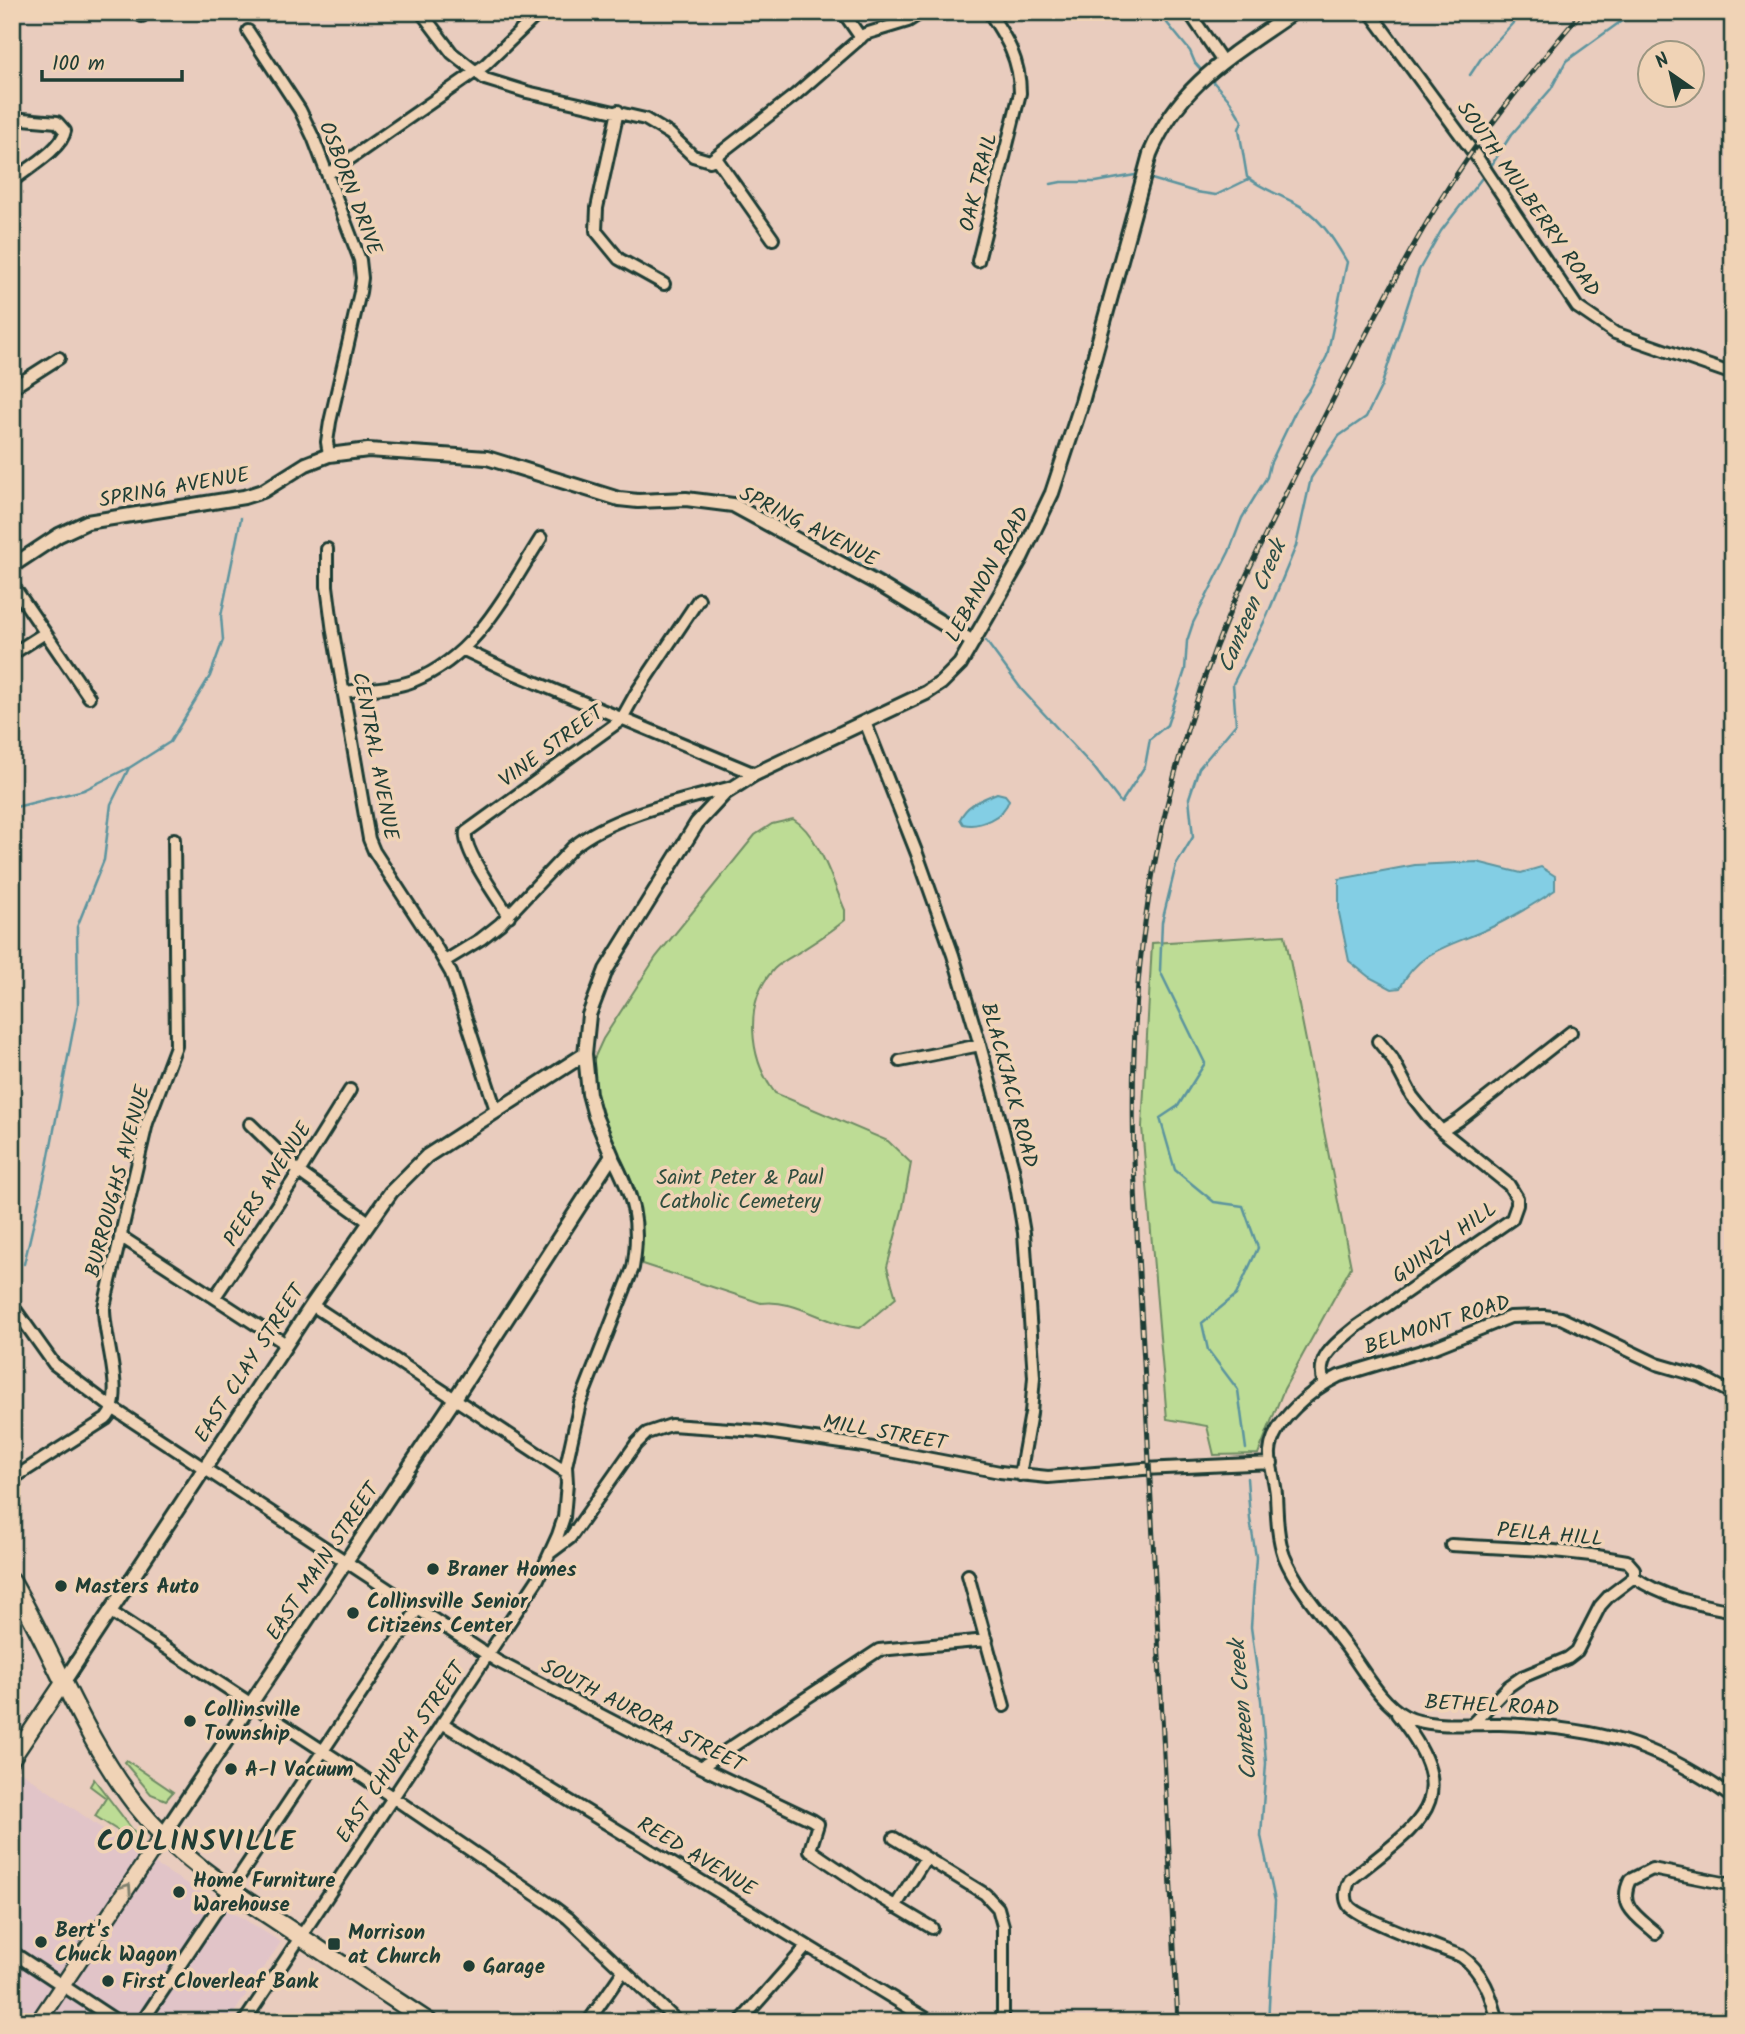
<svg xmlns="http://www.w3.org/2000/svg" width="1745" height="2034" font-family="Kalam,sans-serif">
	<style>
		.built { fill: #e1c4c8 }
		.green { fill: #bddc95; stroke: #6e8c64; stroke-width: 2 }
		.water { fill: #83cee4; stroke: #5b949e; stroke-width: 2 }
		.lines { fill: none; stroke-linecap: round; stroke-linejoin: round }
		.stream { stroke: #5b949e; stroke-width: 2.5 }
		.minor-casing { stroke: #1f3d34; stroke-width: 16 }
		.tertiary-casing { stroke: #1f3d34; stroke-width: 18 }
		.secondary-casing { stroke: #1f3d34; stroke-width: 19 }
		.primary-casing { stroke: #1f3d34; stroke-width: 21 }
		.minor { stroke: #f0d3b6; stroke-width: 10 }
		.tertiary { stroke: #f0d3b6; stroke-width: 12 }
		.secondary { stroke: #f0d3b6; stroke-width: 14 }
		.primary { stroke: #f0d3b6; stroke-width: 16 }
		.rail-casing { stroke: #1f3d34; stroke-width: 5 }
		.rail { stroke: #f0d3b6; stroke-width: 2.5; stroke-dasharray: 8; stroke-linecap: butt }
		.oneway { stroke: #7d806e }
		.poi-dot { fill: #1f3d34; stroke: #f0d3b6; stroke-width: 2.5 }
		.labels { text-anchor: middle; stroke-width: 7; stroke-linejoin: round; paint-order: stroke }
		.street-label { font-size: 21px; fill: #1f3d34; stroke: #f0d3b6 }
		.park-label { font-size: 21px; fill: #2f4d3e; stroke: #f0d3b6 }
		.poi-label { font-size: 21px; font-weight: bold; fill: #1f3d34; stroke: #f0d3b6; text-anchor: start }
		.water-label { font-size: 23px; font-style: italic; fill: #294c46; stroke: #f0d3b6 }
		.district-label { font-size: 28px; font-weight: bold; letter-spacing: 2px; fill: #1f3d34; stroke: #f0d3b6 }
	</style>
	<rect width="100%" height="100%" fill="#e9ccbe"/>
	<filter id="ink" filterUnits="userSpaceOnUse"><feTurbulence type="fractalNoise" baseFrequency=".0143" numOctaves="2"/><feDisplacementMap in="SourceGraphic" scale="14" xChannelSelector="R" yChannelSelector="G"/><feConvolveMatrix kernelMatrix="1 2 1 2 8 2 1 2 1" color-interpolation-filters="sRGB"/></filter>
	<g filter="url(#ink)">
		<!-- built -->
		<path class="built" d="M20,1771L137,1853L281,1942L228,2022H12V1782Z"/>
		<!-- green -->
		<path class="green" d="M793,819C819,834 833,883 845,910V920C830,933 813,943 796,954C789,958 780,963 774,969C743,1002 749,1059 775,1093L888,1141L911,1163L903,1207L887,1267L896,1298L860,1328C826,1325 795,1298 761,1303L642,1264L641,1219L637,1194L608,1129L595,1089L592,1063L603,1039L656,957L755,835L772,824Z
			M1285,935L1351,1267L1284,1389L1258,1454L1214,1455L1207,1426L1167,1419L1142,1127L1152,943Z
			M126,1760L173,1792L166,1800L151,1794L124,1762Z
			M94,1779L138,1837L139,1844L95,1816L106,1798L90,1786Z"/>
		<!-- water -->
		<path class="water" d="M997,793L1005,795L1009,800C1004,817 979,828 963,824L960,819C968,803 981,800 997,793Z
			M1477,862L1521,873L1541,867L1555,876V890C1536,903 1515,916 1494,926C1457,945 1420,947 1400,988L1392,989L1369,977L1349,961L1339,913V879L1415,865Z"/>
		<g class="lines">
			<!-- stream -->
			<path class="stream" d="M1158,12L1190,51L1195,63L1204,73
				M1722,12L1733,20
				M1470,75L1482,57L1523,12
				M1489,169L1511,135L1551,89L1566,61L1634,12
				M1148,178L1196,192L1216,195L1249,179
				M1051,184L1061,182H1096L1135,175L1141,176
				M846,555L970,630
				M986,641L1022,690L1095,769L1121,803L1145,766L1150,739L1167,725L1185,670L1187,641L1193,623L1229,552L1242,518L1267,477L1270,464L1298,406L1310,389L1327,356L1347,262C1332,236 1318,214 1291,201C1276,193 1261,188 1247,177L1239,129L1242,121L1230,101L1209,77
				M12,808L84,790L128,768
				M24,1264L47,1166L78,1005L77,927L104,860L111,804L129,768L170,742L210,676L223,640L221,616L241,518
				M1246,1449L1238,1390L1208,1350L1202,1323L1236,1295L1258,1248L1243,1206L1214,1202L1175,1170L1160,1118L1178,1106L1205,1063L1160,971L1162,922L1176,865L1193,837L1189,798L1199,768L1236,724L1233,684L1267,616L1296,546L1311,478L1339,436L1366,417L1381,387L1419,270L1441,231L1485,174
				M1247,1478L1250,1519L1256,1557L1251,1627L1261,1700L1266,1763L1261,1836L1275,1901L1268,2022"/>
			<!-- minor casing -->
			<g class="minor-casing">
				<path id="minor" d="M136,12L142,16
					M421,12L452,53L485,79L527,92L645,119L670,134L693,156L710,161L795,95L865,34L908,21L922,12
					M843,12L861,38
					M1189,12L1223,62
					M1370,12L1479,160L1577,307L1615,333L1733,374
					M248,31L300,110L313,137L360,260L362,278L360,292L330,422L327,442L329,455
					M618,111L597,208L596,231L619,259L664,284
					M12,118L57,122L65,131C62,149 27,169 12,181
					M716,158L773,239
					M328,174L485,65L540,12
					M978,261L1020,93C1020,60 1007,39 989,12
					M12,388L59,358
					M327,549V586L333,632L369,839L374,851L433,942L451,973L496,1110
					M12,584L89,697
					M464,650L513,673L755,774
					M12,654L45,633
					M343,692C365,689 392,689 413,681C477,656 506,593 541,538
					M865,722L917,854L953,955L980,1045L1013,1168L1024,1233L1034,1377L1031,1413L1020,1475
					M509,916C498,899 462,849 466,832L621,720L636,693L699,599
					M445,961L481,939L500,924L573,847C614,814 681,801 732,787
					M900,1061L980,1045
					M250,1124L299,1172L369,1222
					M1442,1131L1459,1120L1571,1032
					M120,1236L286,1344
					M215,1297L299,1172L350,1090
					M12,1305L54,1364L114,1409L497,1661L701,1767L812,1820L818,1824L810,1850L875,1894L932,1928
					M312,1305L566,1472
					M1324,1383C1314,1357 1338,1342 1356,1327L1512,1219L1517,1205V1198L1509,1185L1442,1131L1427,1115L1412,1096L1392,1058L1378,1041
					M1733,1394L1702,1377L1657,1364L1561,1318L1544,1316L1510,1317L1435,1347L1339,1376C1314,1388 1272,1421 1270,1452C1269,1463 1275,1481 1276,1494C1277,1515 1277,1536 1284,1556C1297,1588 1327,1621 1347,1648C1364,1671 1381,1703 1405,1716C1430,1729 1472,1723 1500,1724C1594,1727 1656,1742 1733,1798
					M12,1479L106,1419C127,1396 103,1338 104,1307L147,1123L176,1046L174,839
					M1451,1545L1545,1550L1591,1555L1627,1561L1634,1569V1577L1609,1596L1600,1606L1577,1651L1568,1658L1522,1677L1509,1686L1473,1723
					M550,1553L570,1538L636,1444L647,1433L671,1425L759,1431L863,1446L1000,1472L1048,1477L1143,1469L1272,1463
					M968,1575L1004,1706
					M1634,1577C1664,1598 1698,1604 1733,1611
					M111,1612L357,1773L548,1903L568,1918L678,2022
					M1397,1714C1468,1802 1419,1823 1350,1880C1346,1888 1343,1897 1349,1906C1359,1919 1441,1948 1461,1956C1483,1971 1492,1997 1498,2022
					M442,1723L932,2022
					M701,1767L879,1650L987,1640
					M894,1838L985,1894L998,1908L1003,1926V2022
					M895,1907L925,1859
					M1656,1933C1638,1917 1617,1906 1630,1880L1652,1869L1733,1885
					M12,1952L118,2022
					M142,2022L417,1610
					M244,2022L538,1579L558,1535L564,1517L567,1483L566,1466L580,1403L633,1268C641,1222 633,1196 612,1156
					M588,2022L624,1970
					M740,2022L807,1946"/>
			</g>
			<!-- tertiary casing -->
			<g class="tertiary-casing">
				<path id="tertiary" d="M12,566L59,535L87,522L244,497L263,491L306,464L329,455L368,450L487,458L619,499L638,501L686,499L733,505L880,585L973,642
					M63,1683L312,1305L391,1192L427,1156L585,1054
					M163,1835L454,1400L612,1156L595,1116L589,1094L585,1054L589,1015L606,970L697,823L725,793L755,774L926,693L941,683L960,664L1020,560L1052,493L1082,402L1150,154C1180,82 1233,55 1294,12"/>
			</g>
			<!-- secondary casing -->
			<g class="secondary-casing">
				<path id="secondary" d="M12,1759L63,1683
					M38,2022L163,1835"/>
			</g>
			<!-- primary casing -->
			<g class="primary-casing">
				<path id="primary" d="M12,1582C55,1656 83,1737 136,1805C175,1855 230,1890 283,1925C331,1957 380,1990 429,2022"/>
			</g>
			<!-- minor -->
			<use href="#minor" class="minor"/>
			<!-- tertiary -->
			<use href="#tertiary" class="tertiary"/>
			<!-- secondary -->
			<use href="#secondary" class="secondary"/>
			<!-- primary -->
			<use href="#primary" class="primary"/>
			<!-- rail casing -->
			<g class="rail-casing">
				<path id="rail" d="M1178,2022C1167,1809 1155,1596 1145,1383C1138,1238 1124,1091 1142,946C1156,830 1186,715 1232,607C1259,545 1290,485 1320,425C1359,349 1396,272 1441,199C1482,132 1531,72 1582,12"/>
			</g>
			<!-- rail -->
			<use href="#rail" class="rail"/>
		</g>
		<!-- one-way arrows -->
		<defs><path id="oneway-chevron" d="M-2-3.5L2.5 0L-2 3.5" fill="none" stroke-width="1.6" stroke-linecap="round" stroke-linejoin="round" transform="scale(1.75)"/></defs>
		<use class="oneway" href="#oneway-chevron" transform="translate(127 1888) rotate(-56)"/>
	</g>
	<!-- markers -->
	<g class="poi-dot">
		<circle cx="433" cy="1569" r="7"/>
		<circle cx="61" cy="1586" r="7"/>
		<circle cx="353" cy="1613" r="7"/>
		<circle cx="190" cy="1721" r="7"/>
		<circle cx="231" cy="1769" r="7"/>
		<circle cx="179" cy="1892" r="7"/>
		<circle cx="41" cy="1942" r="7"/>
		<rect x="327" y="1937" width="14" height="14" rx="3.5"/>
		<circle cx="469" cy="1966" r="7"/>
		<circle cx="108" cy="1981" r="7"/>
	</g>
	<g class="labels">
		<!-- street labels -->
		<g class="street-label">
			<text transform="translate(978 182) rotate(-76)" y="7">OAK TRAIL</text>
			<text transform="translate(351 188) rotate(69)" y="7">OSBORN DRIVE</text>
			<text transform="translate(1529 199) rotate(55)" y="7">SOUTH MULBERRY ROAD</text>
			<text transform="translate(174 487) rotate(-10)" y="7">SPRING AVENUE</text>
			<text transform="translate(809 526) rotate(27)" y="7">SPRING AVENUE</text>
			<text transform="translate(987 574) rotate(-61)" y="7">LEBANON ROAD</text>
			<text transform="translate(551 746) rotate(-36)" y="7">VINE STREET</text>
			<text transform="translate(376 756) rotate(79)" y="7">CENTRAL AVENUE</text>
			<text transform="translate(1010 1085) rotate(75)" y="7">BLACKJACK ROAD</text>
			<text transform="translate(117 1181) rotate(-75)" y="7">BURROUGHS AVENUE</text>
			<text transform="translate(267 1184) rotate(-57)" y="7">PEERS AVENUE</text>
			<text transform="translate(1444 1242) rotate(-36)" y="7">GUINZY HILL</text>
			<text transform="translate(1437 1324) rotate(-18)" y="7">BELMONT ROAD</text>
			<text transform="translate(249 1363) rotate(-57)" y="7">EAST CLAY STREET</text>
			<text transform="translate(885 1432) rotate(10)" y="7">MILL STREET</text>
			<text transform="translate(1550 1534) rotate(5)" y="7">PEILA HILL</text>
			<text transform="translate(322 1561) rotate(-56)" y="7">EAST MAIN STREET</text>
			<text transform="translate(1492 1705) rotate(3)" y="7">BETHEL ROAD</text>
			<text transform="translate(643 1715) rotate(27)" y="7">SOUTH AURORA STREET</text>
			<text transform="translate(400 1752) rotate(-56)" y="7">EAST CHURCH STREET</text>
			<text transform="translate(697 1856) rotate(31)" y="7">REED AVENUE</text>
		</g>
		<!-- park labels -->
		<g class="park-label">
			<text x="740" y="1184">Saint Peter &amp; Paul<tspan x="740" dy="24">Catholic Cemetery</tspan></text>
		</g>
		<!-- poi labels -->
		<g class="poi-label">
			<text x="447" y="1576">Braner Homes</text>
			<text x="75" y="1593">Masters Auto</text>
			<text x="367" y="1608">Collinsville Senior<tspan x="367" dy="24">Citizens Center</tspan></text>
			<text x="204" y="1716">Collinsville<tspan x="204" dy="24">Township</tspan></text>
			<text x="245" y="1776">A-1 Vacuum</text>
			<text x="193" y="1887">Home Furniture<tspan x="193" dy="24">Warehouse</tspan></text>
			<text x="55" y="1937">Bert's<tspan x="55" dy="24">Chuck Wagon</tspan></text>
			<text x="348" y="1939">Morrison<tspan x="348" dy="24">at Church</tspan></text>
			<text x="483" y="1973">Garage</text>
			<text x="122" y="1988">First Cloverleaf Bank</text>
		</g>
		<!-- water labels -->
		<g class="water-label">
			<text transform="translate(1251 606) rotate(-67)" y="8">Canteen Creek</text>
			<text transform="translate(1242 1710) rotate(-95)" y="8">Canteen Creek</text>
		</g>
		<!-- district labels -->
		<g class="district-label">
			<text x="197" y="1850">COLLINSVILLE</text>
		</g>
	</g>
	<!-- margin -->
	<rect width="1745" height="2034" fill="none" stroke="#f0d3b6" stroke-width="42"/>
	<rect x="21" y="21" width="1703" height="1992" fill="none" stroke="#1f3d34" stroke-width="2.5" filter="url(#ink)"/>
	<!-- north arrow -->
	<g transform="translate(1671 74) rotate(326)"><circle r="33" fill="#f0d3b6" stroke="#9c9782" stroke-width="2"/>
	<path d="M0-5L12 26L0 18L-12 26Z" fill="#1f3d34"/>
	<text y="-10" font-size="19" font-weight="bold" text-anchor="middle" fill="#1f3d34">N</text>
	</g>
	<!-- scale -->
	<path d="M42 70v10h140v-10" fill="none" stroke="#1f3d34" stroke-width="3.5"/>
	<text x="52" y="70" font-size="21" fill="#1f3d34" stroke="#f0d3b6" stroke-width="5" paint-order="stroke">100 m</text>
</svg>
